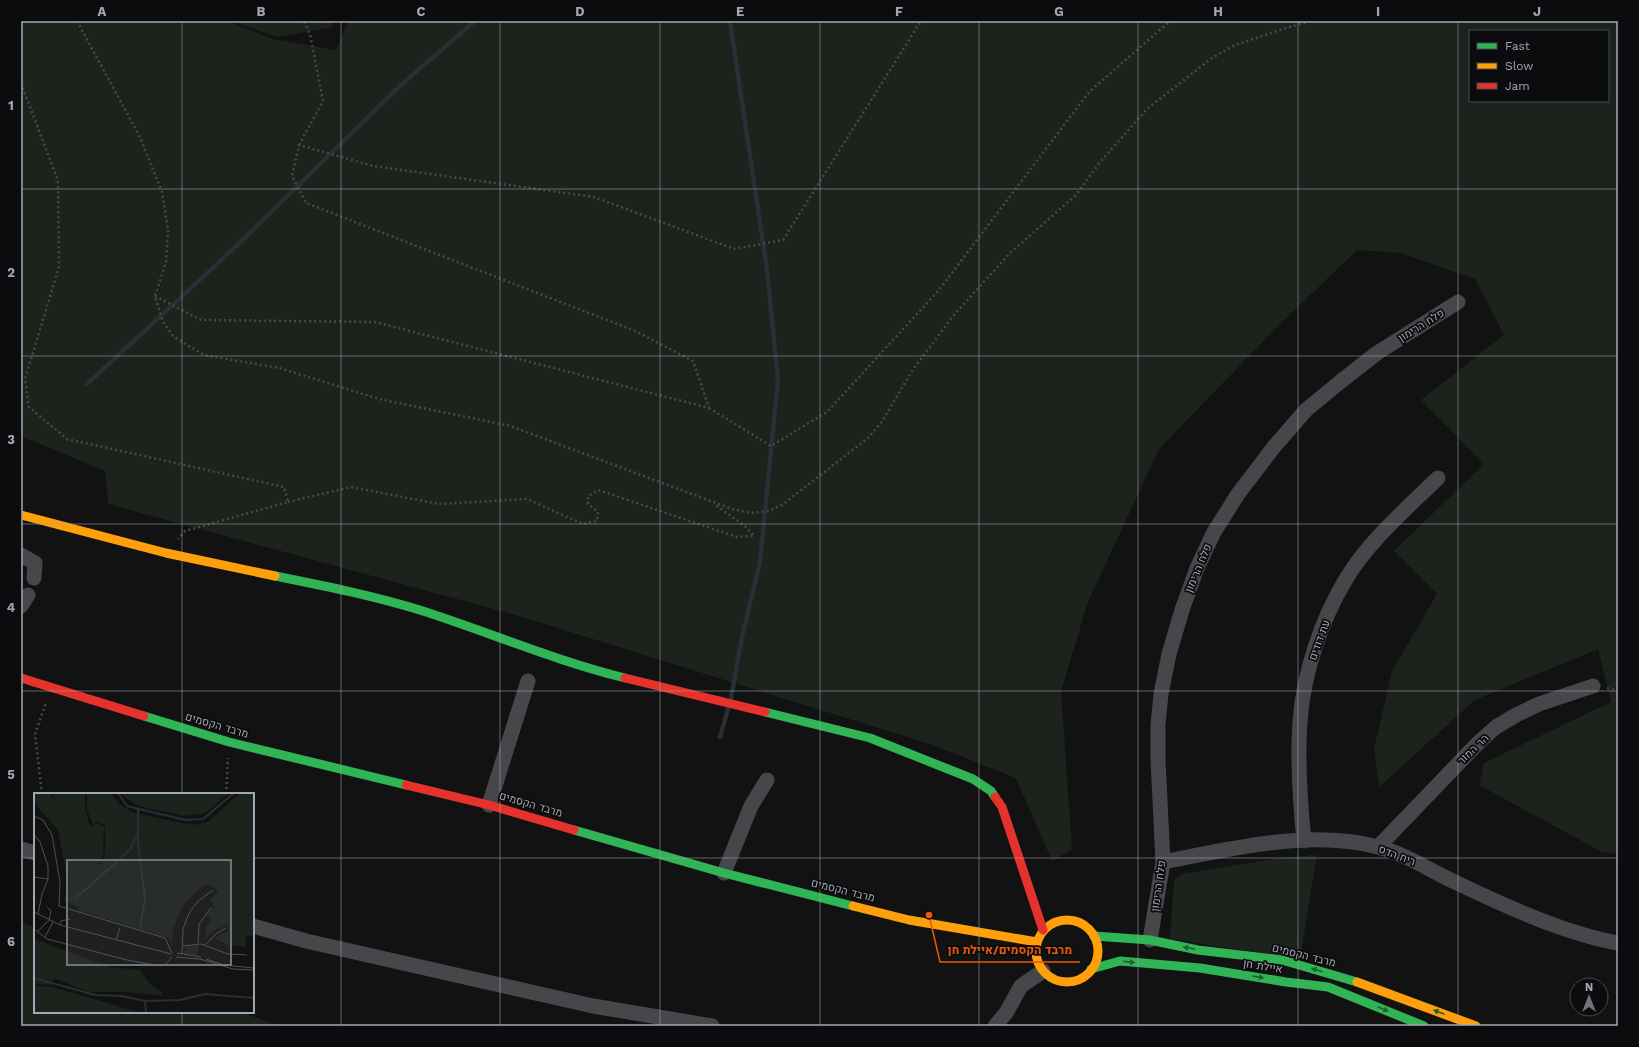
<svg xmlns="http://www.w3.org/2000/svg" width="1639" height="1047" font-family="'Work Sans',Heebo,sans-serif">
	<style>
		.green { fill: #1c221c; fill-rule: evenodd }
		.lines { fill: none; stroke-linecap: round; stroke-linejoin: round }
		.stream { stroke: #282f35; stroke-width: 4.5 }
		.path { stroke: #48494d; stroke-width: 2.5; stroke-dasharray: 2 3; stroke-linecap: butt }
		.street { stroke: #46474b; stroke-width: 15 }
		.fast { stroke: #30b455; stroke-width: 9 }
		.slow { stroke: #ff9f0a; stroke-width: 9 }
		.jam { stroke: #e5322d; stroke-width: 9 }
		.oneway { fill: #1e6032 }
		.grid { fill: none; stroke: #a2a8b3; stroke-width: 1; stroke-opacity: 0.55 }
		.labels { text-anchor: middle; stroke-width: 3.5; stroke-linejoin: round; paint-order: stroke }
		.street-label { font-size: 11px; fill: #a2a8b3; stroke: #0c0c0e }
		.inset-river { fill: none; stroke: #282f35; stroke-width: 2 }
		.inset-road { fill: none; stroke: #4c4e52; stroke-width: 1 }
		.view { fill: #70747b; fill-opacity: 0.15; stroke: #70747b; stroke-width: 2 }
		.inset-edge { fill: none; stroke: #a2a8b3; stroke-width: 2 }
		.leader { fill: none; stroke: #e8590c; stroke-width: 1.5 }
		.callout-dot { fill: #e8590c; stroke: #0c0c0e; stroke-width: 1.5 }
		.callout-label { font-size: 12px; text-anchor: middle; font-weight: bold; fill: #e8590c; stroke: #0c0c0e; stroke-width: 3.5; stroke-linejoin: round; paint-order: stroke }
		.neatline { fill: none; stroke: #a2a8b3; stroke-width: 1.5 }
		.grid-label { font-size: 13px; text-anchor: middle; font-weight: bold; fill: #a2a8b3 }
	</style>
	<rect width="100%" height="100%" fill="#121212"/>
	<!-- green -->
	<path class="green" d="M21,21H227L272,39L336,50L348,21H1618V854L1602,852L1479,785L1484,763L1611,702L1598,649L1475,700L1379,787L1374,749L1392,671L1437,594L1394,551L1484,464L1421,400L1504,335L1475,279L1401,253L1357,250L1278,326L1159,449L1088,602L1061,691L1072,849L1052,861L1016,778L933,745L519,616L108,504L105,471L21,436ZM1470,31H1608V101H1470Z
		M236,21H332L333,27L278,37L242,25Z
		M1317,855L1300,959L1170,939L1174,881L1181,874L1279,858Z
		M21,922L35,927V1012H241L280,1026H21Z"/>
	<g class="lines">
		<!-- stream -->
		<path class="stream" d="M730,21L767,270L778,380L760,562L742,637L731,698
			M87,384L230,252L402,84L475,21
			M720,737L728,709"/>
		<!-- path -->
		<path class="path" d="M77,21L140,137L162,192L168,230L166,262L155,296L163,322L174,337L204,355L279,368L379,399L510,426L732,509L751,513L768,511L782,505L868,438L881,423L912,371L953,316L1011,252L1075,196L1101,161L1147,109L1212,58L1233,46L1283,29L1311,21
			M21,83L58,181L59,267L25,379L29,407L67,439L284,487L288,502L185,531L178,539
			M299,145L323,101L310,34L304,21
			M155,296L201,320L375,322L709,408L693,361L635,331L306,203L292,176L299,145L373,166L594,197L734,249L783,240L921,21
			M709,408L771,446L827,412L939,290L1089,92L1170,21
			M288,502L351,487L439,504L527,499L583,524L597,521L598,512L588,504V496L598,490L737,537L754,536L745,526L714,504
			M1607,688L1618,690
			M42,794L35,734L46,703
			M226,794L228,758"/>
		<!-- street -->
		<path class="street" d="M21,555L35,563L34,578
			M21,606L28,595
			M489,805L528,681
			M1304,841C1300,801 1297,762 1300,722C1303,675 1321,620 1346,579C1368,542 1407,508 1438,478
			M1378,847L1479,742L1496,727L1516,715L1539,704L1593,686
			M21,849L35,853
			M1163,862C1230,849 1309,829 1378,847C1406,854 1431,871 1457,883C1505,906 1566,934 1618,943
			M724,873L751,806L767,780
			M253,926L306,941L593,1006L712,1026
			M1150,940L1163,862L1158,760V725L1161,694L1169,654L1182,610L1197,568L1214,532L1238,494L1273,448L1306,410L1340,382L1377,353L1458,302
			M995,1026L1006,1013L1021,986L1043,971"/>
		<!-- fast -->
		<path class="fast" d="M275,576C325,586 375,596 423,611C491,633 556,661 625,678
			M765,712L870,738L973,779L991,791L995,797
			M144,716L229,742L406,785
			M574,830L724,873L853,906
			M1094,936L1150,940L1198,950L1282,960L1357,982
			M1091,969L1120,961L1200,968L1286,982L1328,987L1424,1026"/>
		<!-- slow -->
		<path class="slow" d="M21,515L166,553L275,576
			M853,906L909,920L1037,942
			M1036 951a31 31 0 1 1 62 0a31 31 0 1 1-62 0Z
			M1357,982L1476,1026"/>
		<!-- jam -->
		<path class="jam" d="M21,678L144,716
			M625,678L765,712
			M406,785L489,805L574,830
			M995,797L1002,807L1043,930"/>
	</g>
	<!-- one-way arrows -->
	<defs><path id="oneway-solid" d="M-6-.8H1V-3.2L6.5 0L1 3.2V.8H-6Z"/></defs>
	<g class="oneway">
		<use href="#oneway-solid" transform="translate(1189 948) rotate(-169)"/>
		<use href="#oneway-solid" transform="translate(1129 962) rotate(7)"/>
		<use href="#oneway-solid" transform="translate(1317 970) rotate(-164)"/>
		<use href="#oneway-solid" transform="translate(1258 977) rotate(9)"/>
		<use href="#oneway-solid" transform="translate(1383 1009) rotate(22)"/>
		<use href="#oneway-solid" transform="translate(1439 1012) rotate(-159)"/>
	</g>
	<!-- grid -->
	<path class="grid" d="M182,21V794M341,21V1026M500,21V1026M660,21V1026M820,21V1026M979,21V1026M1138,21V1026M1298,21V1026M1458,21V1026M21,189H1618M21,356H1618M21,524H1618M21,691H1618M21,858H35M253,858H1618M182,1012V1026"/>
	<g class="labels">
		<!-- street labels -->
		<g class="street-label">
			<text transform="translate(1421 325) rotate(-32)" y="4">פלח הרימון</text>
			<text transform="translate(1198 568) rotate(-67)" y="4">פלח הרימון</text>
			<text transform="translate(1319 640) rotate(-70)" y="4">עת דודים</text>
			<text transform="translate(217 725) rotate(16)" y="4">מרבד הקסמים</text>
			<text transform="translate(1473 749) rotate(-44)" y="4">הר המור</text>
			<text transform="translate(531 804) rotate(16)" y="4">מרבד הקסמים</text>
			<text transform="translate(1397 855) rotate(21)" y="4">ריח הדס</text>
			<text transform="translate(1158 886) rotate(-82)" y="4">פלח הרימון</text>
			<text transform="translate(843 890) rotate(14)" y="4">מרבד הקסמים</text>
			<text transform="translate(1304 955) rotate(14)" y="4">מרבד הקסמים</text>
			<text transform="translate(1263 966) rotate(9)" y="4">איילת חן</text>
		</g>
	</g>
	<!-- overview -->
	<g transform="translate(34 793)">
		<rect width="220" height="220" fill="#121212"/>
		<path d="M0,0H16L23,10L18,0H51V16L56,34L63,30L70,34L69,62L67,70L62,71L67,72L71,62V32L63,28L59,32L53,16V0H77L85,11L100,20L158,32L174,29L206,0H220V142L211,144L212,154L193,152L181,145L194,137L193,132L181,137L171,146L172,134L177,126L173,122L181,113L175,107L184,100L181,95L173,92H169L149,112L139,136L138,153L135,145L44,117V114L30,108L34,90L24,37L0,10ZM88,0H196L171,20L150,23L105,13L91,5ZM0,146L76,174L106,177L115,190L129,200V203L92,199H55L20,185L17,192L0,191ZM165,152L163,163L150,161L151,154ZM0,193L19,194L107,220H0Z" fill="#1c221c"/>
		<path class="inset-river" d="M84,0L93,13L151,27L169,26L200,0M104,16V49L111,105L106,136M42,105L96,57L103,41M0,185L61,202L88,203L111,208L146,207L171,201L220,205M111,208L112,220"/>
		<path class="inset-road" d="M0,23L9,27L18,42L26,89L25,113L131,145L138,160M0,41L6,49L14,73V86L8,101L4,121M0,84L14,86M0,119L26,132L137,161M26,132L27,128L36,126M0,136L13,146L93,167L126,173L131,172L138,164M4,138L15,127L17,118L13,114M11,144L19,129M82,147L86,135M164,151L165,131L177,115M171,152L183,140L192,135M149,153L167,151L194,161L213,162M143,160L167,164M148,161L149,136L155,120L164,108L179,97M142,164L166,166L199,176L220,177M172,166L190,172L220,175"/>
		<path class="view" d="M33,67H197V172H33Z"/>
		<rect width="220" height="220" class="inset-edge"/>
	</g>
	<!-- callouts -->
	<path class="leader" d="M929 915L940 962H1080"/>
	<circle class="callout-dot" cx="929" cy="915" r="4"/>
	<g class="callout-label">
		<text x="1010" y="954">מרבד הקסמים/איילת חן</text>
	</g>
	<!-- border -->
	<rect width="1639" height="1047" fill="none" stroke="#0c0c0e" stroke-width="44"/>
	<!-- legend -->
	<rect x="1469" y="30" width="140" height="72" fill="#0c0c0e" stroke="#484a50"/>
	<rect x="1477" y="43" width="20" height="6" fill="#30b455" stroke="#484a50"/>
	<text x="1505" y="50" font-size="12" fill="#a2a8b3">Fast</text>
	<rect x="1477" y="63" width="20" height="6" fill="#ff9f0a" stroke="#484a50"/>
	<text x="1505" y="70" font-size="12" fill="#a2a8b3">Slow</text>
	<rect x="1477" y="83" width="20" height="6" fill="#e5322d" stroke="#484a50"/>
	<text x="1505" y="90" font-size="12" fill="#a2a8b3">Jam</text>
	<!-- north arrow -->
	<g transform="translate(1589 997)"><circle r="19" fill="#0c0c0e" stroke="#484a50"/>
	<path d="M0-3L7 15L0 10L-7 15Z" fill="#70747b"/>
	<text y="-6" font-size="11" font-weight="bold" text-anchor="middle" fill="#a2a8b3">N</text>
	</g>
	<rect x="22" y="22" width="1595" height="1003" class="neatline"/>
	<g class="grid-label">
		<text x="102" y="16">A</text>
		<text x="261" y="16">B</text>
		<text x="421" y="16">C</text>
		<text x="580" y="16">D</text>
		<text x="740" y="16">E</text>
		<text x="899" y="16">F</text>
		<text x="1059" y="16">G</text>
		<text x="1218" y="16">H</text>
		<text x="1378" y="16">I</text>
		<text x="1537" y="16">J</text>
		<text x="11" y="110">1</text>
		<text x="11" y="277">2</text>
		<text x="11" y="444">3</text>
		<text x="11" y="612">4</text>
		<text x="11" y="779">5</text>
		<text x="11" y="946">6</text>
	</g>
</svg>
